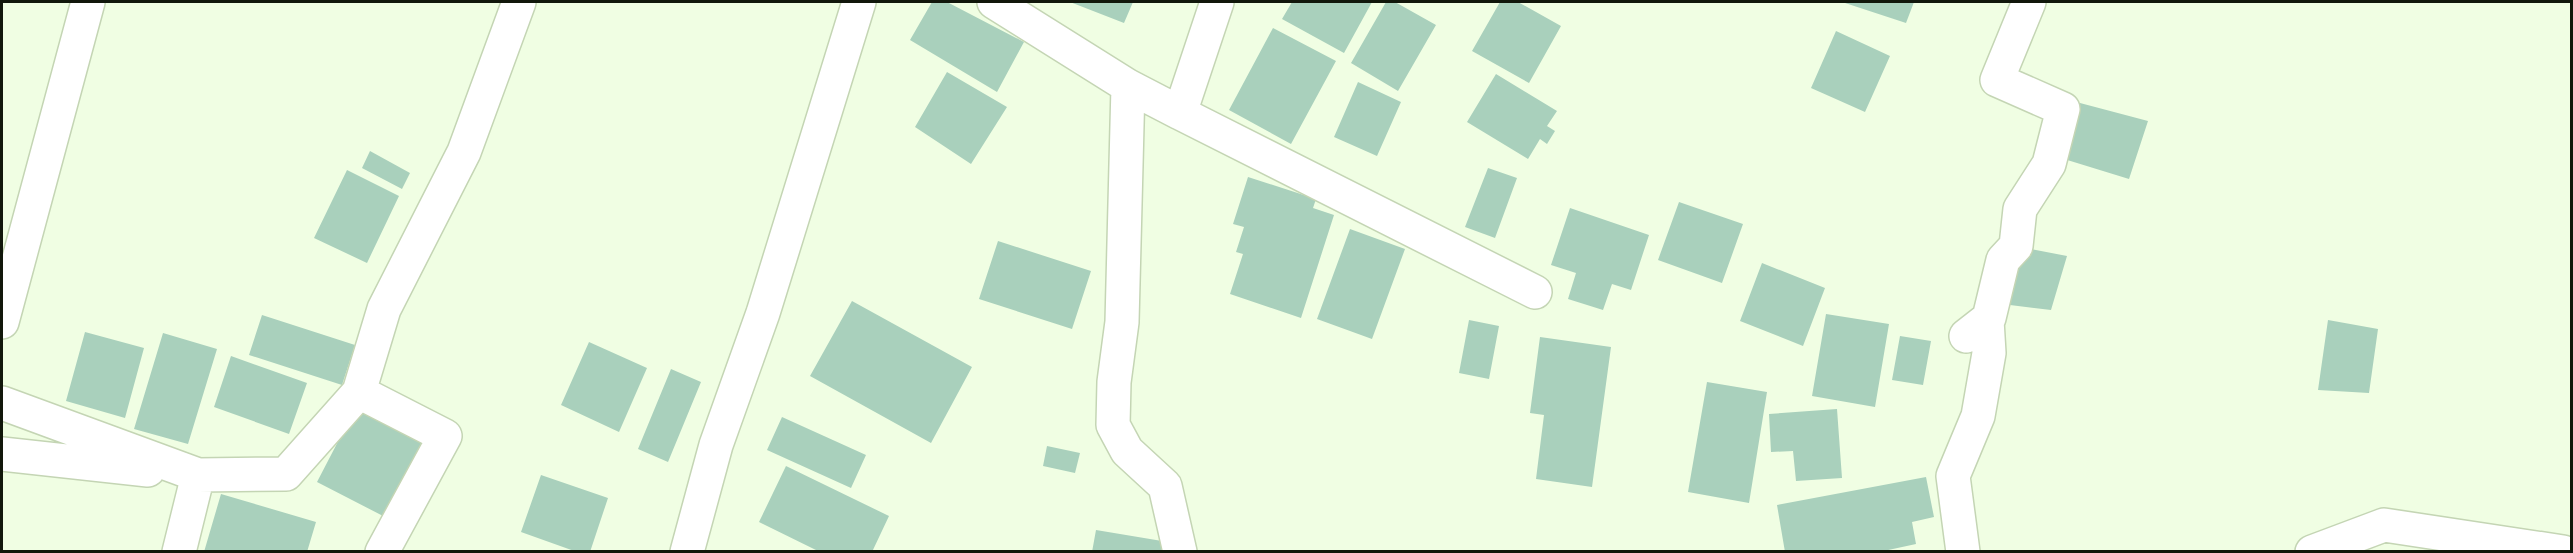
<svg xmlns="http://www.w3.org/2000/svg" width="2573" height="553" font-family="'Noto Sans',sans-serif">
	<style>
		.building { fill: #a9d0bc }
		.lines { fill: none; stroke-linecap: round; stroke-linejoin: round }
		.street-casing { stroke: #c4d5b4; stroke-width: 36 }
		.street { stroke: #fff; stroke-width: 33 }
	</style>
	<rect width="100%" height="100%" fill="#f0fee3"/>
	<!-- building -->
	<path class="building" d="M932,2H947L1024,42L997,92L910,40Z
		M1070,2H1133L1124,23Z
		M1292,2H1372L1344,53L1282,19Z
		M1386,2H1395L1436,25L1398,91L1351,63Z
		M1500,2H1518L1561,26L1529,83L1472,51Z
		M1842,2H1914L1906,23Z
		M1273,28L1336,61L1291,144L1229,110Z
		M1836,31L1890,56L1865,112L1811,88Z
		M947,72L1007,107L971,164L915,127Z
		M1496,74L1557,111L1547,126L1555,131L1547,144L1540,139L1528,159L1467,122Z
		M1358,82L1401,102L1377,156L1334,137Z
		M2080,103L2148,121L2129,179L2064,159Z
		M370,151L410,173L402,189L362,168Z
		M1488,168L1517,178L1495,238L1465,227Z
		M347,170L399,196L367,263L314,238Z
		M1248,177L1316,199L1313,208L1334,215L1301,318L1230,294L1243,254L1236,252L1244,227L1233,224Z
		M1679,202L1743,224L1722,283L1658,260Z
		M1570,208L1649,235L1631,290L1612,284L1603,310L1568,299L1576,273L1551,265Z
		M1350,229L1405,249L1372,339L1317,319Z
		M998,241L1091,271L1072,329L979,299Z
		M2016,246L2067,256L2051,310L2010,305Z
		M1762,263L1825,288L1803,346L1740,321Z
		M852,301L972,367L931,443L810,376Z
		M1826,314L1889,324L1875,407L1812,396Z
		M262,315L355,345L342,385L249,355Z
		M1469,320L1499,326L1489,379L1459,373Z
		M2328,320L2378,329L2369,393L2318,390Z
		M85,332L144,348L125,418L66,401Z
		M163,333L217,349L188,444L134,429Z
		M1900,336L1931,341L1923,385L1892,380Z
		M1540,337L1611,347L1592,487L1536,479L1544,415L1530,413Z
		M589,342L647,368L619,432L561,405Z
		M231,356L307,383L289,434L214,407Z
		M671,369L701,382L668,462L638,449Z
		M1707,382L1767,392L1749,503L1688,492Z
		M357,405L424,440L385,517L317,482Z
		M1837,409L1842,478L1796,481L1793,451L1771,452L1769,414Z
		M782,417L866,455L851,488L767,450Z
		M1047,446L1080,453L1075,473L1043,466Z
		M786,466L889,516L872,552H820L759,522Z
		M541,475L608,498L590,552H577L521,532Z
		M1926,477L1934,517L1912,522L1916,544L1879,552H1785L1777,505Z
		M221,494L316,522L307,552H204Z
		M1096,530L1174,543L1173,552H1092Z"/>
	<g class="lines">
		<!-- street casing -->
		<g class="street-casing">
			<path id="street" d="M994,2L1128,86L1180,113L1217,2
				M1128,86L1122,322L1114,382L1113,425L1127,451L1165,486L1180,552
				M1180,113L1535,292
				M2,322L88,2
				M1966,336L1989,318L2003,260L2016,246L2020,209L2049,164L2063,109L1997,80L2029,2
				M2,403L198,475
				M2,454L148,470
				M179,552L198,475L286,474L359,392
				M382,552L445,436L359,392L384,309L464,152L519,2
				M687,552L716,445L763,313L859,2
				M1963,552L1953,476L1978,416L1989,353L1987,320
				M2312,552L2384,525L2563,552"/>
		</g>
		<!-- street -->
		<use href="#street" class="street"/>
	</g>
	<!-- border -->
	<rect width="2573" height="553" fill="none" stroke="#11170b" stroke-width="6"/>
</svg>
